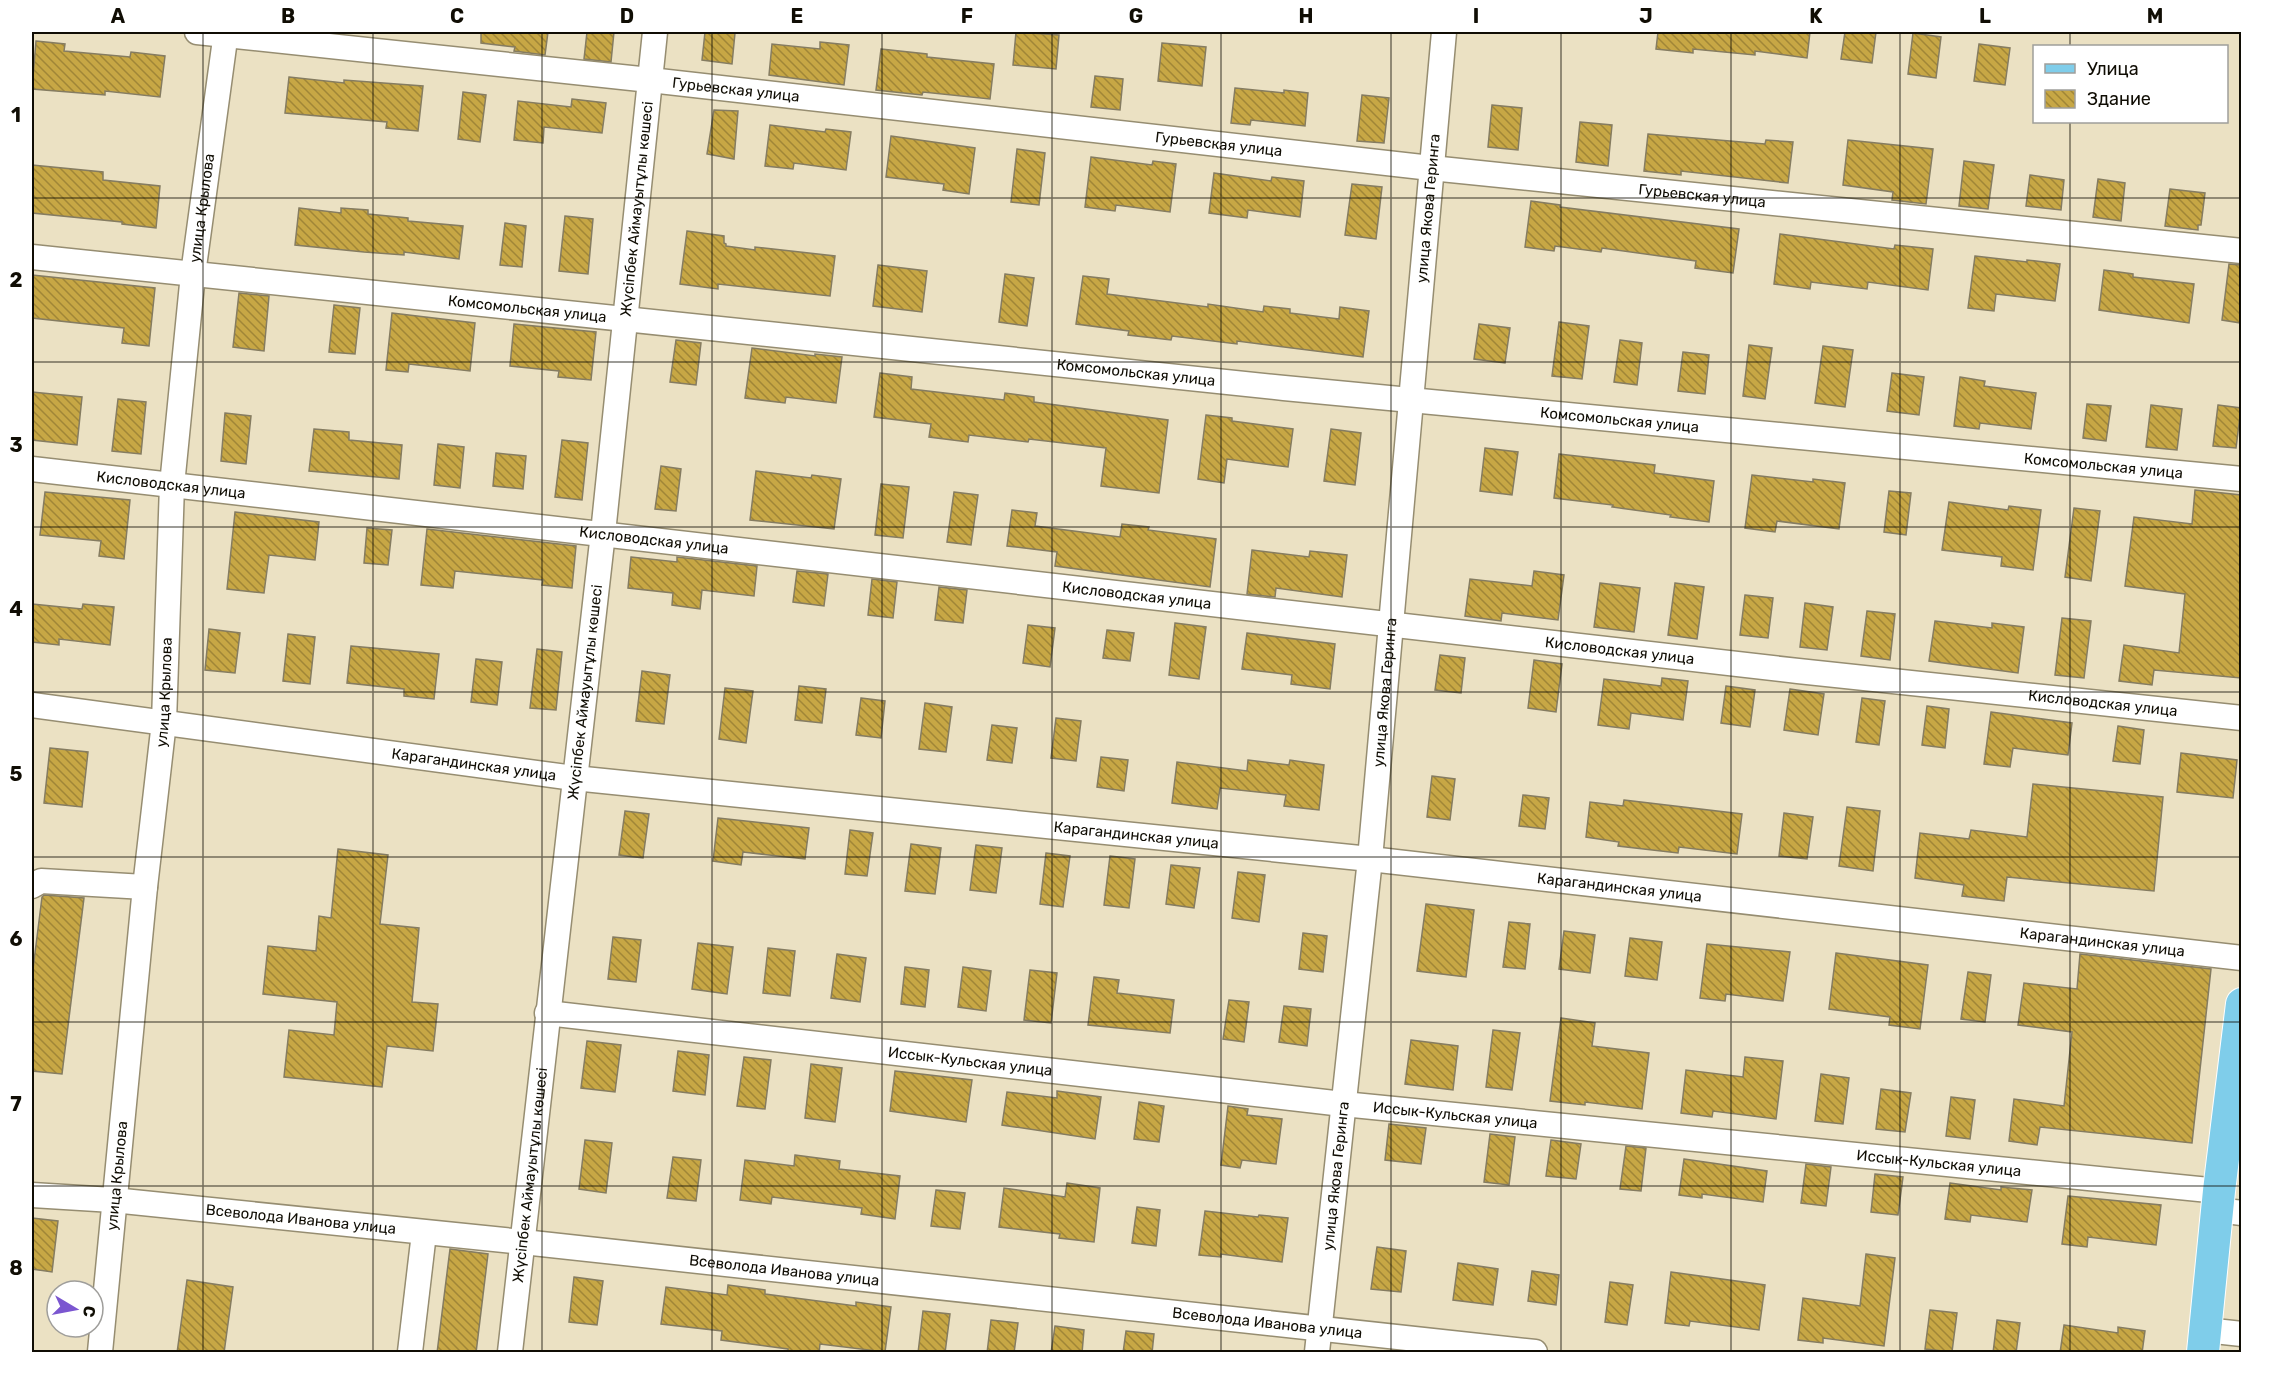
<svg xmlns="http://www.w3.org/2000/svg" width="2273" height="1384" font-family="Rubik,sans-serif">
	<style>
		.building { fill: url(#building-back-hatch); stroke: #857c61; stroke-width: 1.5 }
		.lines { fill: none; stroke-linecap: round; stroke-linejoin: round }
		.minor-casing { stroke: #968d71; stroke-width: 27 }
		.major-casing { stroke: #fff; stroke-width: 34 }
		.minor { stroke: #fff; stroke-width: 24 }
		.major { stroke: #7fcdea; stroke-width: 32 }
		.grid { fill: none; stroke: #100d04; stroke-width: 1.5; stroke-opacity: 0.55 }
		.labels { text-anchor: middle; stroke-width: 4.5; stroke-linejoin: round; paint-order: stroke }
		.street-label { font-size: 15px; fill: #100d04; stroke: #fff }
		.neatline { fill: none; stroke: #100d04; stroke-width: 2 }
		.grid-label { font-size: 20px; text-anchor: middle; font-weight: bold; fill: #100d04 }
	</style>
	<defs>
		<pattern id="building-back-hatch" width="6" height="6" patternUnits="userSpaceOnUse" patternTransform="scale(1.5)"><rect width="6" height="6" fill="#c7a745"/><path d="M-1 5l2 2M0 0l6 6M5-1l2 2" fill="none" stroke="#a08637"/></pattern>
	</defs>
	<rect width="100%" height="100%" fill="#ebe1c3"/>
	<!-- building -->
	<path class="building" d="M481,32H548L545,55L514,51L515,47L481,43Z
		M587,32H614L611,62L584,59Z
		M705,32L735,33L732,64L702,60Z
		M1016,32L1059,35L1056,69L1013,65Z
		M1658,32H1810L1807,58L1755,51V55L1693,49V53L1656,49Z
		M1845,32H1876L1872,63L1841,59Z
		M1913,33L1941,37L1936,78L1908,74Z
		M36,41L65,44L64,51L130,57L131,52L165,56L160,97L105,91V95L32,89Z
		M820,42L849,45L844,85L769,75L772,44L820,49Z
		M1162,43L1206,47L1202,86L1158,81Z
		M1979,44L2010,48L2005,85L1974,81Z
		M881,49L927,54V57L994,64L990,99L923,92L922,95L876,90Z
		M1095,76L1123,79L1120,110L1091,107Z
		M289,77L344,83V80L423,86L418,131L386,128L387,122L285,113Z
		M1235,88L1284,93V90L1308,93L1305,126L1251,120L1250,125L1231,123Z
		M463,92L486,95L480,142L458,139Z
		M1362,95L1389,98L1384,143L1357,141Z
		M572,99L606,103L602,133L544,127L543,143L514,140L518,101L571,107Z
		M1492,105L1522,108L1518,150L1488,147Z
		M714,110L738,111L734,159L707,154Z
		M1580,122L1612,125L1608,166L1576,162Z
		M770,125L825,132L826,129L851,132L846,170L794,163L793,169L765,166Z
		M1648,134L1765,144L1766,140L1793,142L1788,183L1681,171V175L1644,171Z
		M891,136L975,148L969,194L943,190L944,184L886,177Z
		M1848,140L1933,149L1926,204L1892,200L1893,192L1843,185Z
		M1017,149L1045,153L1039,205L1011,202Z
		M1091,157L1152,165L1153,161L1176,164L1170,212L1116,205L1115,211L1085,207Z
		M1964,161L1994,165L1988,209L1959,206Z
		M32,165L103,172V180L160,186L156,228L122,224V222L32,213Z
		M1214,173L1271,181L1272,177L1304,181L1300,217L1248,210L1247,218L1209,213Z
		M2030,175L2064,180L2061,210L2026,206Z
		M2098,179L2125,183L2121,221L2093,217Z
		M1352,184L1382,187L1376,239L1345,235Z
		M2170,189L2205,193L2201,225H2198V230L2165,226Z
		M1531,201L1560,205V207L1739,229L1733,273L1695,268L1696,261L1602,248L1601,252L1555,246L1554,251L1525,247Z
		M299,208L341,213V208L368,210V214L408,218V221L463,226L459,259L404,252V255L364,252L295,245Z
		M565,216L593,219L588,274L559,271Z
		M505,223L526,226L522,267L500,265Z
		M687,231L724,236V243L726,244V246L755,250V247L835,256L830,296L718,284V289L680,284Z
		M1780,234L1894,249L1895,245L1933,249L1928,290L1868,282L1867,289L1811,282L1810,289L1774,284Z
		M1975,256L2027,262V260L2060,264L2055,301L1996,294L1994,311L1968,308Z
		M2229,264L2241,265V323L2222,320Z
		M878,265L927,271L922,312L873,306Z
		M2104,270L2133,274V277L2194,284L2189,323L2099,310Z
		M1005,274L1034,278L1027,326L999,322Z
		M32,275L155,288L149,346L122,343L124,328L32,318Z
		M1083,276L1109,279L1107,294L1208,307V304L1263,312L1264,306L1290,309V313L1339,319L1340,307L1369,311L1363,357L1237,341V344L1172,336L1171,340L1128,335L1129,331L1076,324Z
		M239,293L269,296L264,351L233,347Z
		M334,305L360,308L355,354L329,352Z
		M392,313L475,323L470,371L409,364L408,372L386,370Z
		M1559,322L1589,326L1582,379L1552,376Z
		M514,324L596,332L591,380L558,377L559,371L510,366Z
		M1479,324L1510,328L1505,363L1474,359Z
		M676,340L701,343L696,385L670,382Z
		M1620,340L1642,343L1637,385L1614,382Z
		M1749,345L1772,348L1765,399L1743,396Z
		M1823,346L1853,350L1845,407L1815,403Z
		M752,348L815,356V354L842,357L836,403L786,397L785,403L745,398Z
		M1683,352L1709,355L1705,394L1678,391Z
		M880,373L912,377L911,389L1004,400L1005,393L1034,397V402L1168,420L1159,493L1101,486L1106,448L1029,439L1028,442L969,435L968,442L929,437L931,424L874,417Z
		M1892,373L1924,377L1919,415L1887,411Z
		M1960,377L1985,381L1984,386L2036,393L2031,429L1980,423L1979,429L1954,426Z
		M32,392L82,397L77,445L32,440Z
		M118,399L146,402L141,454L112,451Z
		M2087,404L2111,406L2106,441L2083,438Z
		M2151,405L2182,409L2177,450L2146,447Z
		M2218,405L2241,408L2236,448L2213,446Z
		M225,413L251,416L246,464L221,461Z
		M1206,415L1232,418V421L1293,429L1288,467L1227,459L1224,483L1198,479Z
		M314,429L349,432V440L402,445L399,479L309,471Z
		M1331,429L1361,433L1355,485L1324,481Z
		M562,440L588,443L582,500L555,497Z
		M438,444L464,447L460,488L434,485Z
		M1485,448L1518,452L1512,495L1480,491Z
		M496,453L526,456L523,489L493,486Z
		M1559,454L1655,465L1654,473L1714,481L1709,522L1670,517L1671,515L1612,507L1613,505L1554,498Z
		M661,466L681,469L676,511L655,509Z
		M756,471L811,478L812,475L841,479L834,529L750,520Z
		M1752,475L1813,482V479L1845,483L1839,529L1777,521L1775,532L1745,528Z
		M881,484L909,487L903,538L875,535Z
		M2195,490L2241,495V678L2154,670L2152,685L2119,681L2124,645L2179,653L2185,594L2125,586L2134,517L2192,524Z
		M1889,491L1911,493L1906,535L1884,532Z
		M45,492L130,500L124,559L99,556L101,541L40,535Z
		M954,492L978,495L971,545L947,542Z
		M1949,502L2008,510L2009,506L2041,510L2033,570L2001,566L2002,557L1942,550Z
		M2074,508L2100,511L2091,581L2065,577Z
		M1012,510L1037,513L1035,526L1120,537L1122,524L1149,527L1148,530L1216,539L1210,587L1055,566L1057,552L1007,546Z
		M235,512L319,522L315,560L269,555L264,593L227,589Z
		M367,528L392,530L388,565L364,563Z
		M427,529L576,546L572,588L542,585L543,580L455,571L453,588L421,585Z
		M1252,550L1309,557L1310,551L1347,555L1342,597L1276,588L1275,597L1247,594Z
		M631,557L677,562V557L757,566L754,596L702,590L700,609L672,605L673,593L628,588Z
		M797,571L828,574L824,606L793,602Z
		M1534,571L1564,575L1558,620L1502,613L1501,621L1465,616L1470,579L1532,586Z
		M872,579L897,582L893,618L868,615Z
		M1600,583L1640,588L1634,632L1594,627Z
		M1675,583L1704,587L1697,639L1668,635Z
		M939,587L967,590L963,623L935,620Z
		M1745,595L1773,598L1768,638L1740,635Z
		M1805,603L1833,607L1827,650L1800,647Z
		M32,604L82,609L83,604L114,607L110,645L59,639V645L32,642Z
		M1867,611L1895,614L1890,660L1861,656Z
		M2062,618L2091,621L2084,678L2055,675Z
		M1935,621L1992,628V623L2024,627L2018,673L1929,661Z
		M1175,623L1206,627L1199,679L1169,675Z
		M1028,625L1055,628L1050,667L1023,663Z
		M209,629L240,633L235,673L205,670Z
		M1107,630L1134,633L1130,661L1103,658Z
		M1247,633L1335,644L1330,689L1291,684L1292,675L1242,669Z
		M288,634L315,637L310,684L283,681Z
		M351,646L439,654L434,699L404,696V689L347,683Z
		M537,649L562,652L556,710L530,708Z
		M1440,655L1465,658L1461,693L1435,690Z
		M476,659L502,662L497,705L471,702Z
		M1534,660L1562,664L1556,712L1528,708Z
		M642,671L670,675L664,724L636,721Z
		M1662,678L1688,681L1683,720L1631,713L1629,729L1598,725L1604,679L1661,686Z
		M799,686L826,689L822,723L795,720Z
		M1726,686L1755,690L1750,727L1721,723Z
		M725,688L753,691L746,743L719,739Z
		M1790,689L1824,694L1818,735L1784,730Z
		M861,698L885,701L881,738L856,735Z
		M1862,698L1885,701L1879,745L1856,742Z
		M925,703L952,707L946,752L919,749Z
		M1927,706L1949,709L1945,748L1922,745Z
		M1991,712L2072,723L2068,755L2013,748L2010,767L1984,764Z
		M1056,718L1081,721L1076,761L1051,758Z
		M992,725L1017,728L1012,763L987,760Z
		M2118,726L2144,730L2140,764L2113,761Z
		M50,748L88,752L82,807L44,803Z
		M2181,753L2237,760L2233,798L2177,792Z
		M1101,757L1128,760L1124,791L1097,787Z
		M1248,760L1289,765L1290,760L1324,765L1319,810L1284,806L1286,795L1220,788L1217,809L1172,803L1177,762L1247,771Z
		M1432,776L1455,779L1450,820L1427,817Z
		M2033,784L2163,797L2154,891L2007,877L2004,901L1962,896L1964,885L1915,878L1920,833L1969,839L1971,830L2027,837Z
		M1523,795L1549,798L1545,829L1519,826Z
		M1624,800L1742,814L1737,854L1679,847L1678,853L1618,846L1619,842L1586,837L1590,802L1623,806Z
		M1847,807L1880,811L1873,871L1839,866Z
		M625,811L649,814L643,858L619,855Z
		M1784,813L1813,817L1807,859L1779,856Z
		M718,818L809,828L805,859L743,852L741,865L713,861Z
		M850,830L873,833L867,876L845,874Z
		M911,844L941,848L935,894L905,891Z
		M976,845L1002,848L996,893L970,890Z
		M338,849L388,855L380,924L419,928L412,1002L438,1004L433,1051L387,1046L382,1087L284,1077L289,1030L334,1035L337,1002L263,994L268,946L316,951L319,916L331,918Z
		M1046,853L1070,856L1063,907L1040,904Z
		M1110,856L1135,859L1129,908L1104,905Z
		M1171,865L1200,868L1194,908L1166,904Z
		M1238,872L1265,875L1259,922L1232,918Z
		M44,895L84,898L62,1074L32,1071V977L42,897Z
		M1426,904L1474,910L1466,977L1417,971Z
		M1509,922L1530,924L1525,969L1503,967Z
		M1564,931L1595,935L1590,973L1559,969Z
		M1303,933L1327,936L1323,972L1299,969Z
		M613,937L641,940L636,982L608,979Z
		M1630,938L1662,942L1657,980L1625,976Z
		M698,943L733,947L727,994L692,989Z
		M1707,944L1790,952L1783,1001L1726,994L1725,1001L1700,998Z
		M768,948L795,951L790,996L763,993Z
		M1836,953L1928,965L1920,1029L1889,1025L1890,1017L1829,1009Z
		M837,954L866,958L860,1002L831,998Z
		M2080,954L2211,969L2192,1143L2040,1127L2037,1145L2009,1141L2014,1099L2064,1106L2072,1032L2018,1025L2024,983L2077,989Z
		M905,967L929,970L925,1007L901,1004Z
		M963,967L991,971L986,1011L958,1007Z
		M1030,970L1057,973L1051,1023L1024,1020Z
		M1968,972L1991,975L1985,1022L1961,1019Z
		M1094,977L1119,980L1117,993L1174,1000L1170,1033L1088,1025Z
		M1229,1000L1249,1002L1244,1042L1223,1039Z
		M1284,1006L1311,1009L1307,1046L1279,1042Z
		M1561,1018L1595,1023L1592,1046L1649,1053L1642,1109L1585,1102V1105L1550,1101Z
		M1493,1030L1520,1033L1512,1090L1486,1087Z
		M1411,1040L1458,1046L1453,1090L1405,1084Z
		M587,1041L621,1045L615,1092L581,1088Z
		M678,1051L709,1055L705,1095L673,1091Z
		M744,1057L771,1060L765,1109L737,1106Z
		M1745,1057L1783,1061L1776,1119L1713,1111L1712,1117L1681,1113L1686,1070L1743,1077Z
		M811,1064L842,1068L835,1122L805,1118Z
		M895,1071L972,1080L966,1122L890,1111Z
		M1821,1074L1849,1078L1843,1124L1815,1121Z
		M1881,1089L1911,1093L1905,1132L1876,1129Z
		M1057,1091L1101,1097L1095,1139L1002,1125L1007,1092L1057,1098Z
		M1951,1097L1975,1100L1970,1139L1946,1136Z
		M1139,1102L1164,1106L1159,1142L1134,1139Z
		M1228,1106L1248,1109L1247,1115L1282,1119L1276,1164L1242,1160L1240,1168L1221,1165Z
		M1389,1124L1426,1128L1421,1164L1385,1160Z
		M1490,1134L1515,1137L1509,1185L1484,1182Z
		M585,1140L612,1143L606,1193L579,1189Z
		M1551,1140L1581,1144L1576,1179L1546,1176Z
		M1626,1146L1646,1148L1641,1191L1620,1189Z
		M795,1155L840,1161L839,1169L900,1176L895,1219L861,1214L862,1208L772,1197L771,1204L740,1200L745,1160L794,1166Z
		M673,1157L701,1160L696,1201L667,1198Z
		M1684,1159L1767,1171L1763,1202L1702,1194V1198L1679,1195Z
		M1806,1164L1831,1167L1826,1206L1801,1203Z
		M1875,1174L1903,1177L1898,1215L1871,1212Z
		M1067,1183L1100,1188L1094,1242L1059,1238L1060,1234L999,1227L1004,1188L1065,1197Z
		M1950,1183L2001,1190V1187L2032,1190L2027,1222L1971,1215L1970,1222L1945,1219Z
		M936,1190L965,1193L960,1229L931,1226Z
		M2068,1196L2161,1205L2156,1245L2088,1237L2087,1247L2062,1244Z
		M1137,1207L1160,1210L1156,1246L1132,1243Z
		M1205,1211L1258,1217L1259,1215L1288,1218L1282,1262L1221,1254V1257L1199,1255Z
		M32,1218L58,1221L52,1272L32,1269Z
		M1377,1247L1406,1251L1401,1292L1371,1289Z
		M450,1249L488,1254L476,1353H437Z
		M1866,1254L1895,1258L1884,1346L1823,1338V1343L1798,1340L1803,1298L1860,1306Z
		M1458,1263L1498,1269L1493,1305L1453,1300Z
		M1532,1271L1559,1275L1556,1305L1528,1301Z
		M1671,1272L1765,1285L1759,1330L1690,1321L1689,1326L1665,1323Z
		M574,1277L603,1281L597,1325L569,1322Z
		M187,1280L233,1287L224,1353H177Z
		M1610,1282L1633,1285L1627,1325L1605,1322Z
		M728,1285L765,1290V1294L856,1306V1302L891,1307L885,1352L820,1344L819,1353L788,1351V1349L721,1340L722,1331L661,1324L666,1287L727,1295Z
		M1930,1310L1957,1313L1952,1352L1925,1349Z
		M923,1311L950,1314L945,1353H918Z
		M991,1320L1018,1323L1014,1353H987Z
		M1997,1320L2020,1323L2016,1353H1993Z
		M2064,1325L2118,1333V1327L2145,1331L2142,1353H2060Z
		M1055,1326L1084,1330L1082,1353H1051Z
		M1126,1331L1154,1334L1152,1353H1123Z"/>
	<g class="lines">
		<!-- minor casing -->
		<g class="minor-casing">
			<g id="minor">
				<path id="s1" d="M197,32L650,80L1431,168L2242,251"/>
				<path id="s2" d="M32,257L1284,388L2242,479"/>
				<path id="s3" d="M32,469L1798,671L2242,718"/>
				<path id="s4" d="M32,705L574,778L1370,859L2242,958"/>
				<path d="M32,886L41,881L145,887"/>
				<path id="s5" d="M547,1013L1343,1104L2219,1191"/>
				<path id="s6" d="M32,1195L113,1200L523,1242L1535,1352"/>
				<path d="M2217,1210L2242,1213"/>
				<path d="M2205,1330L2242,1334"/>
				<path id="s7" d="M100,1352L145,887L164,722L172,485L193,274L226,32"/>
				<path d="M410,1352L424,1233"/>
				<path id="s8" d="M510,1352L603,533L655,32"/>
				<path id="s9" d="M1317,1352L1370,859L1444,32"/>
			</g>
		</g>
		<!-- major casing -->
		<g class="major-casing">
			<path id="major" d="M2203,1352L2219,1191L2242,1004"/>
		</g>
		<!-- minor -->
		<use href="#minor" class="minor"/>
		<!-- major -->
		<use href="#major" class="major"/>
	</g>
	<!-- grid -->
	<path class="grid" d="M203,32V1352M373,32V1352M542,32V1352M712,32V1352M882,32V1352M1052,32V1352M1221,32V1352M1391,32V1352M1561,32V1352M1731,32V1352M1900,32V1352M2070,32V46M2070,122V1352M32,198H2242M32,362H2242M32,527H2242M32,692H2242M32,857H2242M32,1022H2242M32,1186H2242"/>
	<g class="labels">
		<!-- street labels -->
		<g class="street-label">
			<text dy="5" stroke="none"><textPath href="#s1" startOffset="542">Гурьевская улица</textPath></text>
			<text dy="5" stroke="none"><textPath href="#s1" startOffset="1028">Гурьевская улица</textPath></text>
			<text dy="5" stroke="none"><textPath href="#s1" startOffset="1514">Гурьевская улица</textPath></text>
			<text dy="5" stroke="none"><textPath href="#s7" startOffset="1149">улица Крылова</textPath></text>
			<text dy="5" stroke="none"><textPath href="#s9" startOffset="1149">улица Якова Геринга</textPath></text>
			<text dy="5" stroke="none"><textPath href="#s8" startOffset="1150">Жүсіпбек Аймауытұлы көшесі</textPath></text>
			<text dy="5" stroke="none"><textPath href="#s2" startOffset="498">Комсомольская улица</textPath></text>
			<text dy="5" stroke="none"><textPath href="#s2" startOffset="1110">Комсомольская улица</textPath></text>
			<text dy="5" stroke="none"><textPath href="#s2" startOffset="1596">Комсомольская улица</textPath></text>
			<text dy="5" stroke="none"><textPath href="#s2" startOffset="2082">Комсомольская улица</textPath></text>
			<text dy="5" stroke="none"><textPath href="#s3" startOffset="140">Кисловодская улица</textPath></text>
			<text dy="5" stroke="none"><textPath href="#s3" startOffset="626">Кисловодская улица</textPath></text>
			<text dy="5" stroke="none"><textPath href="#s3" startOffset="1112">Кисловодская улица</textPath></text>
			<text dy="5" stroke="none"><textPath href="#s3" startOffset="1598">Кисловодская улица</textPath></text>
			<text dy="5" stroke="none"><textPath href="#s7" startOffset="663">улица Крылова</textPath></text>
			<text dy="5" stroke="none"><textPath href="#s8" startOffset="664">Жүсіпбек Аймауытұлы көшесі</textPath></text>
			<text dy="5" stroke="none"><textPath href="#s9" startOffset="663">улица Якова Геринга</textPath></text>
			<text dy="5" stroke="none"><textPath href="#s3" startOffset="2084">Кисловодская улица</textPath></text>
			<text dy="5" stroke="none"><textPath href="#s4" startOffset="446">Карагандинская улица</textPath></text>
			<text dy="5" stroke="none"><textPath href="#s4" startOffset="1112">Карагандинская улица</textPath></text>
			<text dy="5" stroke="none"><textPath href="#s4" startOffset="1598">Карагандинская улица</textPath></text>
			<text dy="5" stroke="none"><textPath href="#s4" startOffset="2084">Карагандинская улица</textPath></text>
			<text dy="5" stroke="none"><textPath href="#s5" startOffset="426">Иссык-Кульская улица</textPath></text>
			<text dy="5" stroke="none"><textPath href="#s5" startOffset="914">Иссык-Кульская улица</textPath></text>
			<text dy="5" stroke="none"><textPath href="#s5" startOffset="1400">Иссык-Кульская улица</textPath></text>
			<text dy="5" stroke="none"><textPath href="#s7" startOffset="177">улица Крылова</textPath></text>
			<text dy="5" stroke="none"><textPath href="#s8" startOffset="178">Жүсіпбек Аймауытұлы көшесі</textPath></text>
			<text dy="5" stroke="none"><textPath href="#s9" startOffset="177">улица Якова Геринга</textPath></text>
			<text dy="5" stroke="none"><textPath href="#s6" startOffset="270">Всеволода Иванова улица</textPath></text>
			<text dy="5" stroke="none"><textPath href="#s6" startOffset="756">Всеволода Иванова улица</textPath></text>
			<text dy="5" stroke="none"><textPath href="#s6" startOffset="1242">Всеволода Иванова улица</textPath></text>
		</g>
	</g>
	<!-- border -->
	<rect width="2273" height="1384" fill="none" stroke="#ffffff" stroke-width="66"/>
	<!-- legend -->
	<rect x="2033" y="45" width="195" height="78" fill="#ffffff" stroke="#9f9e9b" stroke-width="1.5"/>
	<rect x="2045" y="64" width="30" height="9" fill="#7fcdea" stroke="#9f9e9b" stroke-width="1.5"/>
	<text x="2087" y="75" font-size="18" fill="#100d04">Улица</text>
	<rect x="2045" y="90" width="30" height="18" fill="url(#building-back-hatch)" stroke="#9f9e9b" stroke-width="1.5"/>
	<text x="2087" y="105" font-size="18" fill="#100d04">Здание</text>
	<!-- north arrow -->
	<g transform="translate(75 1309) rotate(100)"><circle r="28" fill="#ffffff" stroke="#9f9e9b" stroke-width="1.5"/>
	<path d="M0-4.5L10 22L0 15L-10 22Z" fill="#7b56d0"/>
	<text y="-9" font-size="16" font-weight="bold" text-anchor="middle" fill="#100d04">С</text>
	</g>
	<rect x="33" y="33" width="2207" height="1318" class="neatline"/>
	<g class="grid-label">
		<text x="118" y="23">A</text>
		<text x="288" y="23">B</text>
		<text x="457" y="23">C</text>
		<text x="627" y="23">D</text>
		<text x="797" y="23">E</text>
		<text x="967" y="23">F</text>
		<text x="1136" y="23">G</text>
		<text x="1306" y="23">H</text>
		<text x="1476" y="23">I</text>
		<text x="1646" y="23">J</text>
		<text x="1816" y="23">K</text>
		<text x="1985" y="23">L</text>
		<text x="2155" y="23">M</text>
		<text x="16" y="122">1</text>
		<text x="16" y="287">2</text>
		<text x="16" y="452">3</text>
		<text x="16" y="616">4</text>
		<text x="16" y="781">5</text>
		<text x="16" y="946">6</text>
		<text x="16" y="1111">7</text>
		<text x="16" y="1275">8</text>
	</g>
</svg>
